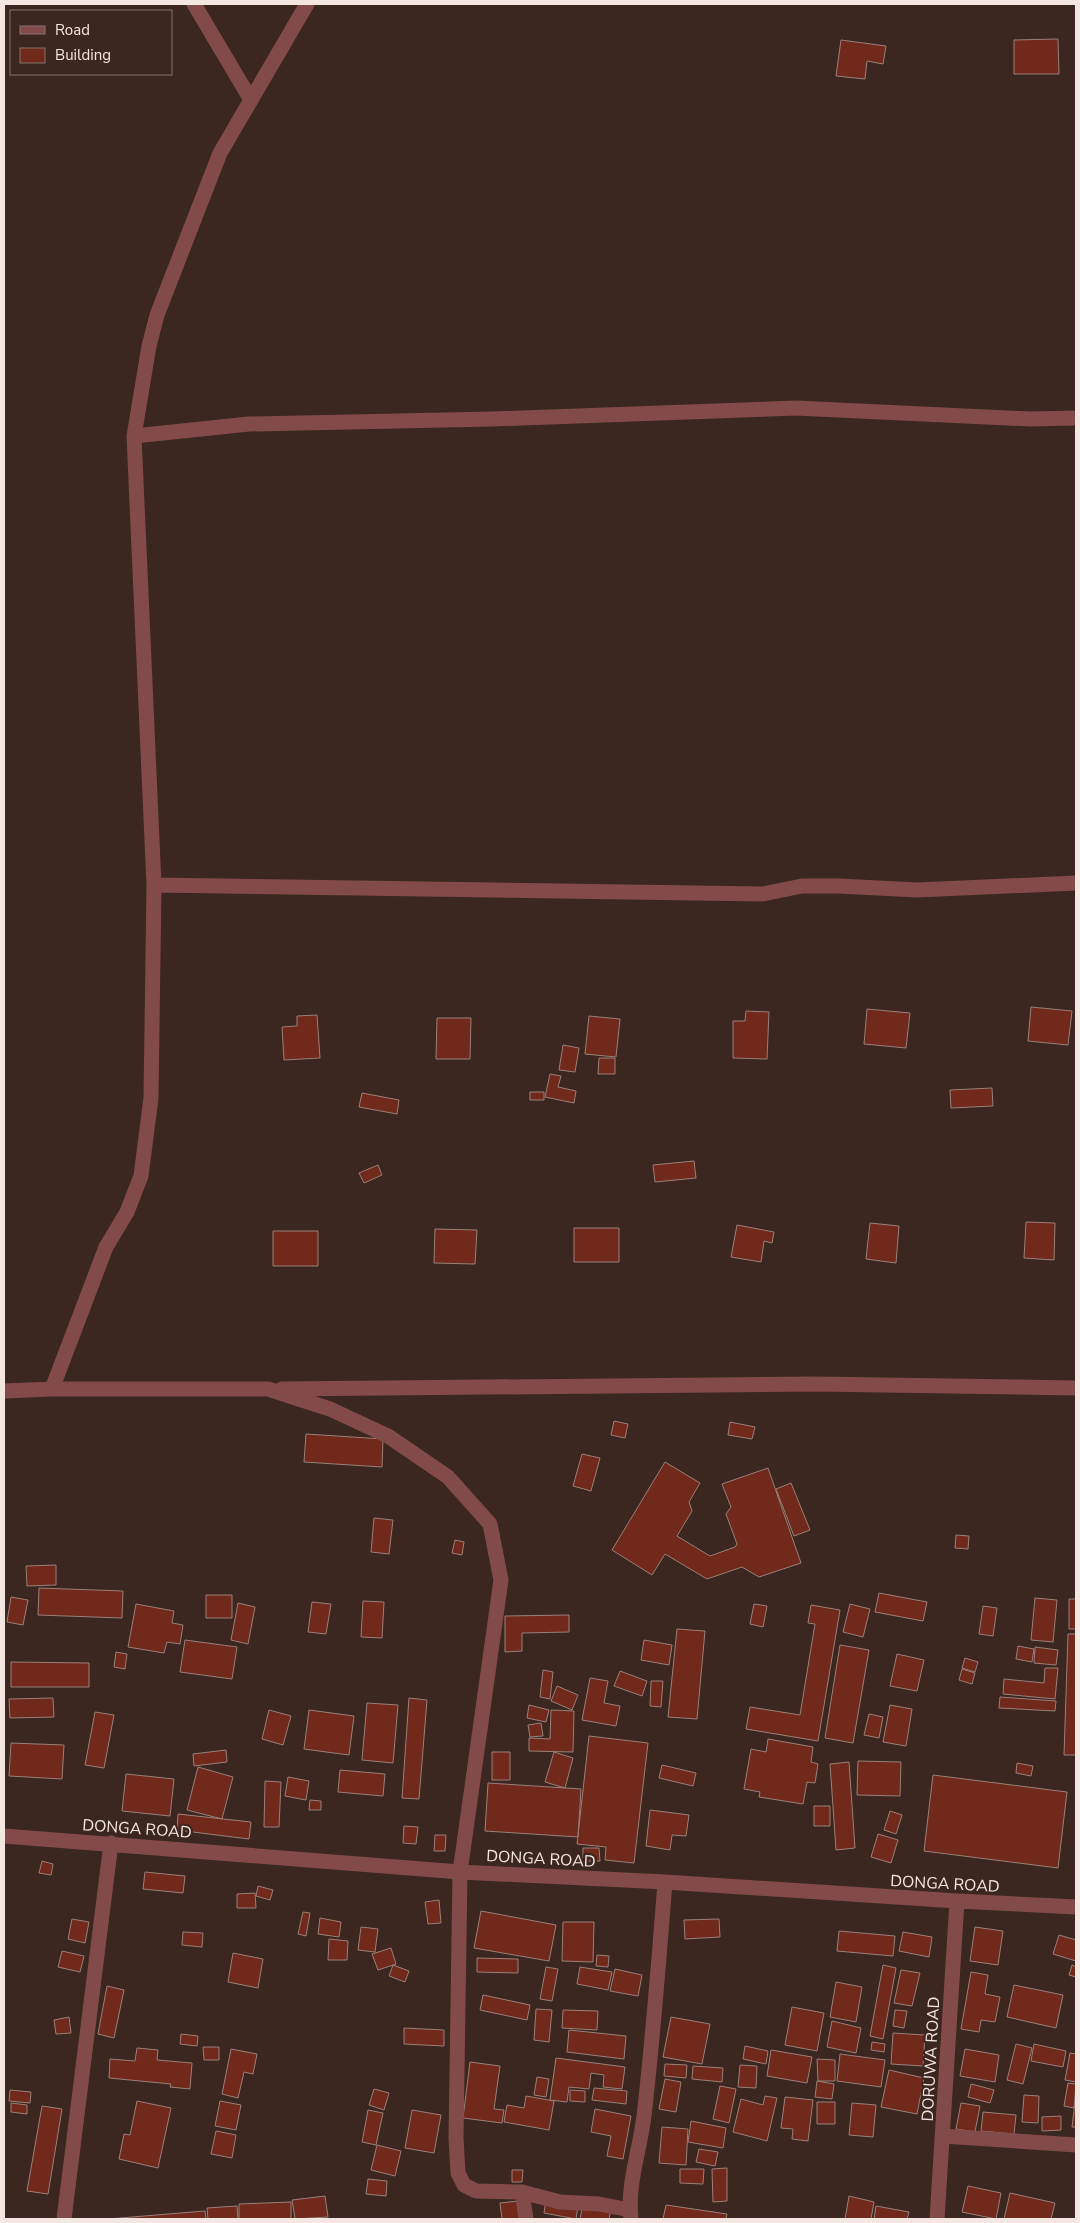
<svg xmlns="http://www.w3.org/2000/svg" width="1080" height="2223" font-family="'Nunito Sans',sans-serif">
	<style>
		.building { fill: #70291a; stroke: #9a807a }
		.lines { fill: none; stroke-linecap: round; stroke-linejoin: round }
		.minor { stroke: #824b49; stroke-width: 15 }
		.labels { text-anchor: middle; stroke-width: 4.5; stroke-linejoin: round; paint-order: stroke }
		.street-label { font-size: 16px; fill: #f4e6e1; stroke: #3b271f }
	</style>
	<rect width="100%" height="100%" fill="#3b271f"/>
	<!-- building -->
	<path class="building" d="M1058,39L1059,74H1014V40Z
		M841,40L886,46L883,64L867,61L865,79L836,76Z
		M1031,1007L1072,1011L1068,1045L1028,1041Z
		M867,1009L910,1013L906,1048L864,1044Z
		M746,1011L769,1012L767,1059L733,1058V1021H745Z
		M317,1015L320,1058L284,1060L282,1027L297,1026V1016Z
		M589,1016L620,1019L616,1057L585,1054Z
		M437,1018H471L470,1059H436Z
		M563,1045L579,1048L575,1072L559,1070Z
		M599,1058H615V1074H598Z
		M550,1074L561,1076L558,1087L576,1091L574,1103L545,1097Z
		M992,1088L993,1106L951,1108L950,1090Z
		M530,1092H544V1100H530Z
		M362,1093L399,1100L397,1114L359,1107Z
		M694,1161L696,1178L655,1182L653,1165Z
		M378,1165L382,1175L364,1183L359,1173Z
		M1026,1222L1055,1223L1054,1260L1024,1258Z
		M870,1223L899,1226L896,1263L866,1259Z
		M737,1225L774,1232L772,1243L764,1241L761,1262L731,1257Z
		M574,1228H619V1262H574Z
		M435,1229L477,1230L475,1264L434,1263Z
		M273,1231H318V1266H273Z
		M614,1421L628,1424L625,1438L611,1435Z
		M730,1422L755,1427L752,1439L728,1435Z
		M306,1434L383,1439L382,1467L304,1462Z
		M582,1454L600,1458L591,1491L573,1486Z
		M665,1462L700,1483L689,1502L692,1511L677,1536L710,1556L735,1547L737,1544L726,1514L731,1507L722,1484L768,1468L801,1563L759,1577L742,1567L707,1579L665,1554L652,1575L612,1550Z
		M791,1483L810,1530L794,1536L776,1489Z
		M374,1518L393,1520L389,1554L371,1552Z
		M956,1535L969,1536L968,1549L955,1548Z
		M455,1540L464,1542L462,1555L452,1553Z
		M56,1565V1585L27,1586L26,1566Z
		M39,1588L123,1591L122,1618L38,1615Z
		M879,1593L927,1602L923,1621L875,1612Z
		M206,1595H232V1618H206Z
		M11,1597L28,1600L23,1625L7,1622Z
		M1035,1598L1057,1600L1053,1642L1031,1640Z
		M1069,1599H1076V1629H1069Z
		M363,1601L384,1602L382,1638L361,1637Z
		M312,1602L331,1604L326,1634L308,1632Z
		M238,1603L255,1607L248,1644L231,1640Z
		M136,1604L174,1611L172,1623L183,1625L180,1644L167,1642L164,1653L128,1647Z
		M754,1604L767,1606L763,1627L750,1624Z
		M850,1604L870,1609L863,1637L843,1632Z
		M811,1605L840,1610L818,1741L746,1729L750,1707L800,1715L815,1624L808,1623Z
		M983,1606L997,1608L993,1636L979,1634Z
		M569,1615V1632L522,1633V1651L505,1652V1616Z
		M677,1629L705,1631L697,1719L668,1717Z
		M1068,1634H1076V1755H1064Z
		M185,1640L237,1647L232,1679L180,1672Z
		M644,1640L672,1645L669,1665L641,1660Z
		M840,1645L869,1650L853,1743L825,1738Z
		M1018,1646L1034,1649L1032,1662L1016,1659Z
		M1035,1647L1058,1650L1056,1665L1034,1663Z
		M116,1652L127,1654L125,1669L114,1667Z
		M897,1654L924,1660L917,1691L890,1686Z
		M965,1658L978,1662L975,1672L962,1668Z
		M11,1662L89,1663V1687H11Z
		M1045,1668H1058L1055,1699L1003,1694L1004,1679L1044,1683Z
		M962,1669L975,1673L972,1684L959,1680Z
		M543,1670L553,1672L550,1699L540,1697Z
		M620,1671L647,1681L642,1696L614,1686Z
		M590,1678L608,1681L604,1703L620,1706L616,1726L582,1720Z
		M651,1681H663L661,1707L650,1706Z
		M557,1686L578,1695L572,1710L551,1701Z
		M1000,1697L1056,1701L1055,1711L999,1708Z
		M53,1698L54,1717L10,1718L9,1699Z
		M409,1698L427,1700L419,1799L402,1798Z
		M367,1703L398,1705L393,1763L362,1760Z
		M529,1705L549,1710L546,1722L527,1718Z
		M890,1705L912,1709L906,1746L883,1742Z
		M269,1710L291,1716L283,1745L262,1739Z
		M309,1710L354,1716L349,1755L304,1749Z
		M551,1710L574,1711L573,1752L529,1751V1738L550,1739Z
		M95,1712L114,1715L104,1768L85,1765Z
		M869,1714L883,1717L879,1738L864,1735Z
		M541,1723L543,1736L530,1737L528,1725Z
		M589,1736L648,1743L634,1863L605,1860L606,1847L577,1844Z
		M768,1739L813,1747L811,1762L818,1764L815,1783L807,1782L803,1804L759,1797L760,1792L744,1789L751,1749L766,1752Z
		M11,1743L64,1745L62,1779L9,1776Z
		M226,1750L227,1762L194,1766L193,1754Z
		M492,1752H510V1780H492Z
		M554,1752L573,1758L565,1788L545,1782Z
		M858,1761L901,1762L900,1796L857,1795Z
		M849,1762L855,1848L836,1850L830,1764Z
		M1017,1763L1033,1766L1031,1776L1016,1773Z
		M662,1765L696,1773L693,1786L659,1778Z
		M198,1767L233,1777L222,1819L187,1810Z
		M340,1770L385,1774L383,1796L338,1792Z
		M126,1774L174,1779L170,1816L122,1811Z
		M933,1775L1067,1792L1058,1868L924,1851Z
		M288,1777L309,1781L306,1800L285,1796Z
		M265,1781L281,1782L279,1827H264Z
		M488,1783L581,1789L578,1837L485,1831Z
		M310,1800L321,1801V1810H309Z
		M814,1806H830V1826H814Z
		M650,1810L689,1815L686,1836L672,1835L670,1850L646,1846Z
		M890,1811L902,1815L896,1834L884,1830Z
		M178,1814L251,1822L249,1839L177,1830Z
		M404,1826L418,1827L416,1844L403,1843Z
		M878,1834L898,1840L891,1863L871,1857Z
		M435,1835H446L445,1851H434Z
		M583,1848H599L600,1861H583Z
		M42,1861L53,1864L51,1875L39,1873Z
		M145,1872L185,1876L183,1893L143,1889Z
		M258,1886L273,1890L270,1900L256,1896Z
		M255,1893L256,1908H237V1894Z
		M439,1900L441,1923L428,1924L425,1902Z
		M481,1911L556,1925L549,1961L474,1948Z
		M303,1912L310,1913L306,1936L298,1934Z
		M320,1918L341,1922L339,1937L318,1934Z
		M72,1919L89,1922L85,1943L68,1939Z
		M719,1919L720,1937L685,1939L684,1920Z
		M563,1922H594L593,1962L562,1961Z
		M361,1927L378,1929L375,1952L358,1950Z
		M975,1927L1003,1931L998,1965L970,1961Z
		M839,1931L895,1936L893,1956L837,1951Z
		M183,1932L203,1933L202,1947L182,1945Z
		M903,1932L932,1937L929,1957L899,1951Z
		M1059,1935L1076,1940V1961L1053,1954Z
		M329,1939L348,1941L347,1960H328Z
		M391,1948L396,1964L378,1970L372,1954Z
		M62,1951L84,1956L80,1972L58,1967Z
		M233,1953L263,1959L258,1988L228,1982Z
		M597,1955L609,1956L608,1967L596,1966Z
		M477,1958L518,1959V1973L477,1972Z
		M393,1965L409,1971L405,1982L389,1976Z
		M883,1965L896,1968L883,2039L870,2036Z
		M1072,1965L1076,1967V1977L1069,1975Z
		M546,1967L558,1969L552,2001L540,1999Z
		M580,1967L612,1972L608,1990L577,1984Z
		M615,1969L642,1975L638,1996L610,1991Z
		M901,1970L920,1973L912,2006L894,2003Z
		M971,1972L988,1975L985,1994L1000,1997L995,2022L981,2020L979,2032L961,2029Z
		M836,1982L862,1987L856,2022L830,2017Z
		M1014,1985L1063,1995L1056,2028L1007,2017Z
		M107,1986L124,1990L114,2038L98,2034Z
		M483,1995L530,2005L527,2020L480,2010Z
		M792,2007L824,2013L817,2051L785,2045Z
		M536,2009L552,2010L549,2042L534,2040Z
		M563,2010L598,2011L597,2030L562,2028Z
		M895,2010L907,2011L904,2028L893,2026Z
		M69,2017L71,2033L56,2034L54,2020Z
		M671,2017L710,2024L702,2064L663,2057Z
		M832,2021L861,2028L856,2053L827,2047Z
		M404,2028L444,2030V2046L404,2044Z
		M569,2030L626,2036L624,2059L567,2052Z
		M893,2033L925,2035L923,2066L891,2064Z
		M181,2034L198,2036L197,2046L180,2044Z
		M872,2042L885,2044L884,2052L871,2050Z
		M1016,2044L1032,2048L1023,2084L1007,2080Z
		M1034,2044L1066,2051L1063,2067L1031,2061Z
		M745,2046L768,2051L766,2064L743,2059Z
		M203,2047H219V2060H204Z
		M137,2048L158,2050L157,2060L192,2063L190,2089L170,2087L171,2084L109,2078L110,2059L135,2061Z
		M231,2049L257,2054L253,2074L244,2072L238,2098L222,2094Z
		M965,2049L999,2055L995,2082L960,2076Z
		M771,2050L812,2057L807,2083L767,2076Z
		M1070,2053L1076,2054V2082L1065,2080Z
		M840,2054L885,2060L881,2087L837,2081Z
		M556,2058L625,2067L622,2089L603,2087L604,2075L591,2073L589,2089L569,2087L567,2102L550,2100Z
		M817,2059L835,2060V2081H818Z
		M470,2062L500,2066L494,2109L504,2110L502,2123L463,2118Z
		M665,2064L687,2065L686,2078L664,2076Z
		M740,2065L757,2066L756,2088L738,2087Z
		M693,2066L723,2068L722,2082L692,2079Z
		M889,2070L924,2078L917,2114L881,2107Z
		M537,2077L549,2079L546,2097L534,2095Z
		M665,2079L681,2082L676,2112L659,2109Z
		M817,2081L834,2084L832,2099L815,2097Z
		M1068,2083L1076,2084L1074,2108L1064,2106Z
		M971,2084L994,2090L990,2103L968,2097Z
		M720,2086L736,2089L729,2123L713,2119Z
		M594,2088L627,2091L626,2104L592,2100Z
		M374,2089L389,2093L384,2110L369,2105Z
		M10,2090L31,2092L30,2103L9,2101Z
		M570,2090L585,2091V2102L570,2101Z
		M1024,2095L1039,2096L1038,2123L1022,2122Z
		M1076,2095V2127H1072Z
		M526,2096L554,2101L549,2130L504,2122L507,2105L524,2108Z
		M765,2096L777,2098L767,2141L733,2132L741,2099L763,2105Z
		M785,2097L813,2100L808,2141L792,2139L793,2129L781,2128Z
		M137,2101L171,2108L158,2168L119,2159L124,2134L130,2135Z
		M220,2101L241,2105L236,2130L215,2126Z
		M817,2102H835V2124H817Z
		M11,2103L27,2105V2114L11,2112Z
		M852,2103L876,2105L873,2137L849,2135Z
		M961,2103L980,2106L975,2132L956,2129Z
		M42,2106L62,2109L48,2194L27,2191Z
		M595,2109L631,2116L623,2159L607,2156L611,2136L591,2132Z
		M368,2110L383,2113L376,2145L362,2142Z
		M412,2110L441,2115L434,2153L405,2148Z
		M983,2112L1016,2115L1014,2134L981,2131Z
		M1061,2116V2130L1042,2131V2117Z
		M691,2121L726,2128L723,2148L688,2142Z
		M662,2127L688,2129L686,2165L659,2163Z
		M216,2131L236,2135L232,2158L211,2154Z
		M377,2145L401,2151L395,2176L371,2170Z
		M699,2149L718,2152L715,2166L696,2162Z
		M727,2168V2201L713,2202L712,2169Z
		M680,2169H704L703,2184L680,2183Z
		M512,2170H523L522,2182H512Z
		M368,2179L387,2181L386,2196L366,2194Z
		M968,2186L1001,2193L996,2219L962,2212Z
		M1010,2193L1055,2203L1051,2219H1004Z
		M325,2196L328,2217L295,2219L292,2200Z
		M849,2196L874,2202L871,2219H845Z
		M584,2199L612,2205L609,2219H580Z
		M546,2200L578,2206L576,2219L544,2213Z
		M518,2201L520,2219H502L500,2203Z
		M291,2202V2219H239V2204Z
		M666,2205L727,2214L726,2219H663Z
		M237,2206L238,2219H208L207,2208Z
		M876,2206L909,2212L907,2219H874Z
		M205,2211L206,2219H108Z"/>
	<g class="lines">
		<!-- minor -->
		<path class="minor" d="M194,4L251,100
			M134,436L249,424L492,419L796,408L1030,419L1076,418
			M154,885L763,894L802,886H839L917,890L1076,883
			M52,1389H268L330,1409L388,1436L448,1477L490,1524L501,1580L460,1872L456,2138L458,2173L464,2185L476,2191L522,2192L560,2202L599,2204L630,2210
			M282,1389L816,1384L1076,1388
			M4,1391L52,1389L106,1247L127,1212L141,1176L151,1098L154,885L134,436L149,346L157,315L220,153L307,4
			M4,1836L460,1872L665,1882L957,1901L1076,1907
			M943,2136L1076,2145
			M522,2192L526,2219
			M631,2218C627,2184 640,2150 644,2116C653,2038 659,1960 665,1882
			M64,2219L111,1843
			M937,2219L957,1901"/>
	</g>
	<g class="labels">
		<!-- street labels -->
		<g class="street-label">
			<text transform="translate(137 1828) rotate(4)" y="6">DONGA ROAD</text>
			<text transform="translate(541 1858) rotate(3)" y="6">DONGA ROAD</text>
			<text transform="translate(945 1883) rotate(3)" y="6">DONGA ROAD</text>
			<text transform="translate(930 2059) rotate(-87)" y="6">DORUWA ROAD</text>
		</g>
	</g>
	<!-- border -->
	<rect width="1080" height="2223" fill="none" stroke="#f4e6e1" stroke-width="10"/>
	<!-- legend -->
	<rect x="10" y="10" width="162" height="65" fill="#3b271f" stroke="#85736d"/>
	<rect x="20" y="26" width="25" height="8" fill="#824b49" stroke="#85736d"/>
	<text x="55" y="35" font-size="15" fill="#f4e6e1">Road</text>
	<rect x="20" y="48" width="25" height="15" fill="#70291a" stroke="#85736d"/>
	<text x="55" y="60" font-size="15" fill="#f4e6e1">Building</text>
</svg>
